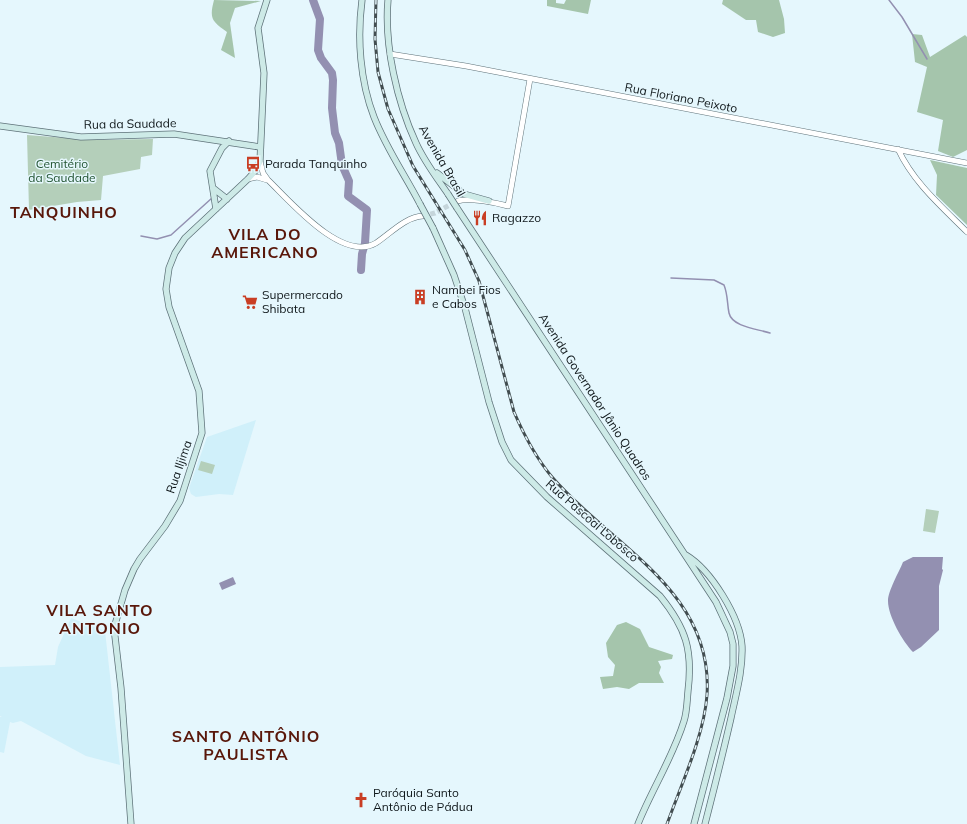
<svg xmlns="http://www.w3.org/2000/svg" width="967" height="824" font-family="Mulish,sans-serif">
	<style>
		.built { fill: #d0f0fa }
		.green { fill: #b4cfba }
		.forest { fill: #a5c5ac }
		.water { fill: #9390b1 }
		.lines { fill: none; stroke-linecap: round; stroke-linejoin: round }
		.stream { stroke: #9390b1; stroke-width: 1.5 }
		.river { stroke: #9390b1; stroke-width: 8 }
		.tertiary-tunnel { stroke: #c5d5db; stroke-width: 5; stroke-dasharray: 5 2.5; stroke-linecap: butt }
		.tertiary-casing { stroke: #5e7279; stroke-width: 6 }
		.secondary-casing { stroke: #5e7279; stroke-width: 7 }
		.tertiary { stroke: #fff; stroke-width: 5 }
		.secondary { stroke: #cdeae7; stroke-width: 5.5 }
		.rail-casing { stroke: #424d50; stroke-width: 3 }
		.rail { stroke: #e5f7fd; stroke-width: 1.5; stroke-dasharray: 4.5; stroke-linecap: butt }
		.secondary-bridge-casing { stroke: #5e7279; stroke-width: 7; stroke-linecap: butt }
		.secondary-bridge { stroke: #cdeae7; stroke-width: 5.5 }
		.labels { text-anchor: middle; stroke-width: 3; stroke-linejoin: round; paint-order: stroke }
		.street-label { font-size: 12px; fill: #0f171a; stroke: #e5f7fd }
		.park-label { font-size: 12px; fill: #225432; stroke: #e5f7fd }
		.poi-label { font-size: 12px; fill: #0f171a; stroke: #e5f7fd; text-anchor: start }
		.district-label { font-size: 16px; font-weight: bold; letter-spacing: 1px; fill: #59170a; stroke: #e5f7fd }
	</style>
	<rect width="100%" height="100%" fill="#e5f7fd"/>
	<!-- built -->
	<path class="built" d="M256,420L233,495L219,494L196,497L191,494L189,488L207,437Z
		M71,618L105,631L120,765L86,756L21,721L13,723L10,722L4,753L0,752V717L2,716H0V667L55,665L58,647Z"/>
	<!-- green -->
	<path class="green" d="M27,135L92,140L153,139L152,155L141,157L140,169L103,176L101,200L77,202L29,210Z
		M201,461L215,465L212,474L198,470Z
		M926,509L939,511L935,533L923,531Z"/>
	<!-- forest -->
	<path class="forest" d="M214,0L261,1L235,8L230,23L235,58L221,50L227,32C212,21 209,19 214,0Z
		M547,0H556V3L564,4L566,0H591L588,14L547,6Z
		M723,0H779L784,19L785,33L773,37L758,32L756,20H746L722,4Z
		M912,34L922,35L930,57L965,35L967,37V150L953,157L938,151L943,120L917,112L927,67L915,62Z
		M930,160L967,168V225L936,195L937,175Z
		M626,622L640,629L649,647L673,655L672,659L658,661L661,667L659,673L664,683H639L629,689L617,687L603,689L600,677L613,676L615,665L608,657L606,643L617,625Z"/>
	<!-- water -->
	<path class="water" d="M913,557H943L942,569L943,570L939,586V630L921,647L913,652C903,642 888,616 888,601C888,591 899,572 903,562Z
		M233,577L236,584L222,590L219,583Z"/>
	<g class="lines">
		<!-- stream -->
		<path class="stream" d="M889,0L902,17L927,59
			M141,236L157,239L171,235L212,198
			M671,278L714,280L724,285C728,295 727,303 729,313C732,327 758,329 770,333"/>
		<!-- river -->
		<path class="river" d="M313,0L320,19L318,50L321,58L332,73L333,80L332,108L335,133L339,143L342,165L349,181L348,196L367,210L365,243L362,254L361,270"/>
		<!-- tertiary-tunnel -->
		<path class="tertiary-tunnel" d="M423,216L435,213L457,201"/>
		<!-- tertiary casing -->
		<g class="tertiary-casing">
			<path id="tertiary" d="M390,54L466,66L967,163
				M898,149C913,182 942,207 967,232
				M260,161L263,173L268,180C290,201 342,263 376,243C391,233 405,217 423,216
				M248,179L257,177L267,180
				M458,201C468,197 497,203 508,206L530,79"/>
		</g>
		<!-- secondary casing -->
		<g class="secondary-casing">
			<path id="secondary" d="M362,0C357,38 360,81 374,117C386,148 405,175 420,204
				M388,0C384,45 397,102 416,143C424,161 437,178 448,194
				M0,126L81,137L174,134L260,147
				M437,173L464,194L489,201
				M213,188L227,199
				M457,208L716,602L730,632L733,644V666L727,698L694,824
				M216,209L210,171L222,148L229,141
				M433,228L454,275L465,308L489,402L502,442L511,460L547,497L660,596C686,628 693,650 688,691C687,701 687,712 684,721C673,757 652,789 638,824
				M686,555C711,570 740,617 742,646C743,670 736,694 731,718C723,753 714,789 705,824
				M131,824L121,688L114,628L125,590L134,569L140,559L165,526L180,501L202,433L199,391L169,307L166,289L169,268L175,253L185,238L248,179L256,170L260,161L264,73L258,28L267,0"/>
		</g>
		<!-- tertiary -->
		<use href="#tertiary" class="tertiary"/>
		<!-- secondary -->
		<use href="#secondary" class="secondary"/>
		<!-- rail casing -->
		<g class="rail-casing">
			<path id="rail" d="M376,0L375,39L378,72L388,109L413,166L465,250L479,281L514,412C524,435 536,458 552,477C610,545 714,590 707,695C704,736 681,785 667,824"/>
		</g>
		<!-- rail -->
		<use href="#rail" class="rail"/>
		<!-- secondary-bridge casing -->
		<g class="secondary-bridge-casing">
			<path id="secondary-bridge" d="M448,194L457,208
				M420,204L433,228"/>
		</g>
		<!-- secondary-bridge -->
		<use href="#secondary-bridge" class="secondary-bridge"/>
	</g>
	<!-- icons -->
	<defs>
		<g id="bus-bare" transform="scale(1.2)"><path d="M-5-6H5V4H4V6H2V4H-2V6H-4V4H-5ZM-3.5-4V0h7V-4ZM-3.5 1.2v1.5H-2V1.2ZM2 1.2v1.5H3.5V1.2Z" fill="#c93e24" stroke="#e5f7fd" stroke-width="2.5" paint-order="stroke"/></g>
		<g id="restaurant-bare" transform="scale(1.2)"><path d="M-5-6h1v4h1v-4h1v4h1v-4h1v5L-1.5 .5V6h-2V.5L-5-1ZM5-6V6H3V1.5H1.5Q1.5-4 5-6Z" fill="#c93e24" stroke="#e5f7fd" stroke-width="2.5" paint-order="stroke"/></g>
		<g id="building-bare" transform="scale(1.2)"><path d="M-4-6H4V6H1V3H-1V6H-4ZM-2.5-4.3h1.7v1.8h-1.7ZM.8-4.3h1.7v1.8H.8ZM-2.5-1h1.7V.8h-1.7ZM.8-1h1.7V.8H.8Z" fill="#c93e24" stroke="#e5f7fd" stroke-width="2.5" paint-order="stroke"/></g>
		<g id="supermarket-bare" transform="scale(1.2)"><path d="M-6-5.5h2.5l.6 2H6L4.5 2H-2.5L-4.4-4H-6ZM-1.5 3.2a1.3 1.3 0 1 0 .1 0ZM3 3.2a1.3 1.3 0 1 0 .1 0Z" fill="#c93e24" stroke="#e5f7fd" stroke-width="2.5" paint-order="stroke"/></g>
		<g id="church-bare" transform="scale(1.2)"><path d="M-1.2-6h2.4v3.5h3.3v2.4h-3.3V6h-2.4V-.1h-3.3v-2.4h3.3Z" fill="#c93e24" stroke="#e5f7fd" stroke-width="2.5" paint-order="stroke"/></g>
	</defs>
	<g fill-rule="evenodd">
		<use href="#bus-bare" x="253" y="164"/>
		<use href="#restaurant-bare" x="480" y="218"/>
		<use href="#building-bare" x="420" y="297"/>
		<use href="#supermarket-bare" x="250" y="302"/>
		<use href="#church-bare" x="361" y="800"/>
	</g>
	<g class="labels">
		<!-- street labels -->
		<g class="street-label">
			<text transform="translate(681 98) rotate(11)" y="4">Rua Floriano Peixoto</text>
			<text transform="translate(130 124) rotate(-1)" y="4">Rua da Saudade</text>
			<text transform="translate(442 161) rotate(60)" y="4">Avenida Brasil</text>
			<text transform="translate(595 397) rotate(57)" y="4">Avenida Governador Jânio Quadros</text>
			<text transform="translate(179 467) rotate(-71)" y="4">Rua Iljima</text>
			<text transform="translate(592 521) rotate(41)" y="4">Rua Pascoal Lobosco</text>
		</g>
		<!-- park labels -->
		<g class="park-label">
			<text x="62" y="168">Cemitério<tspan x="62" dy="14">da Saudade</tspan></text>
		</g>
		<!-- poi labels -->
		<g class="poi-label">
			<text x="265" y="168">Parada Tanquinho</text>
			<text x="492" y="222">Ragazzo</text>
			<text x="432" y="294">Nambei Fios<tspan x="432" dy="14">e Cabos</tspan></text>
			<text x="262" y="299">Supermercado<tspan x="262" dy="14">Shibata</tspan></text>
			<text x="373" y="797">Paróquia Santo<tspan x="373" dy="14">Antônio de Pádua</tspan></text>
		</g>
		<!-- district labels -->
		<g class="district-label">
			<text x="64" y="218">TANQUINHO</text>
			<text x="265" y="240">VILA DO<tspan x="265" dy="18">AMERICANO</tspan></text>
			<text x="100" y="616">VILA SANTO<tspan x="100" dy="18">ANTONIO</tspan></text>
			<text x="246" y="742">SANTO ANTÔNIO<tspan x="246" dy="18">PAULISTA</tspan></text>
		</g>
	</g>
</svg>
